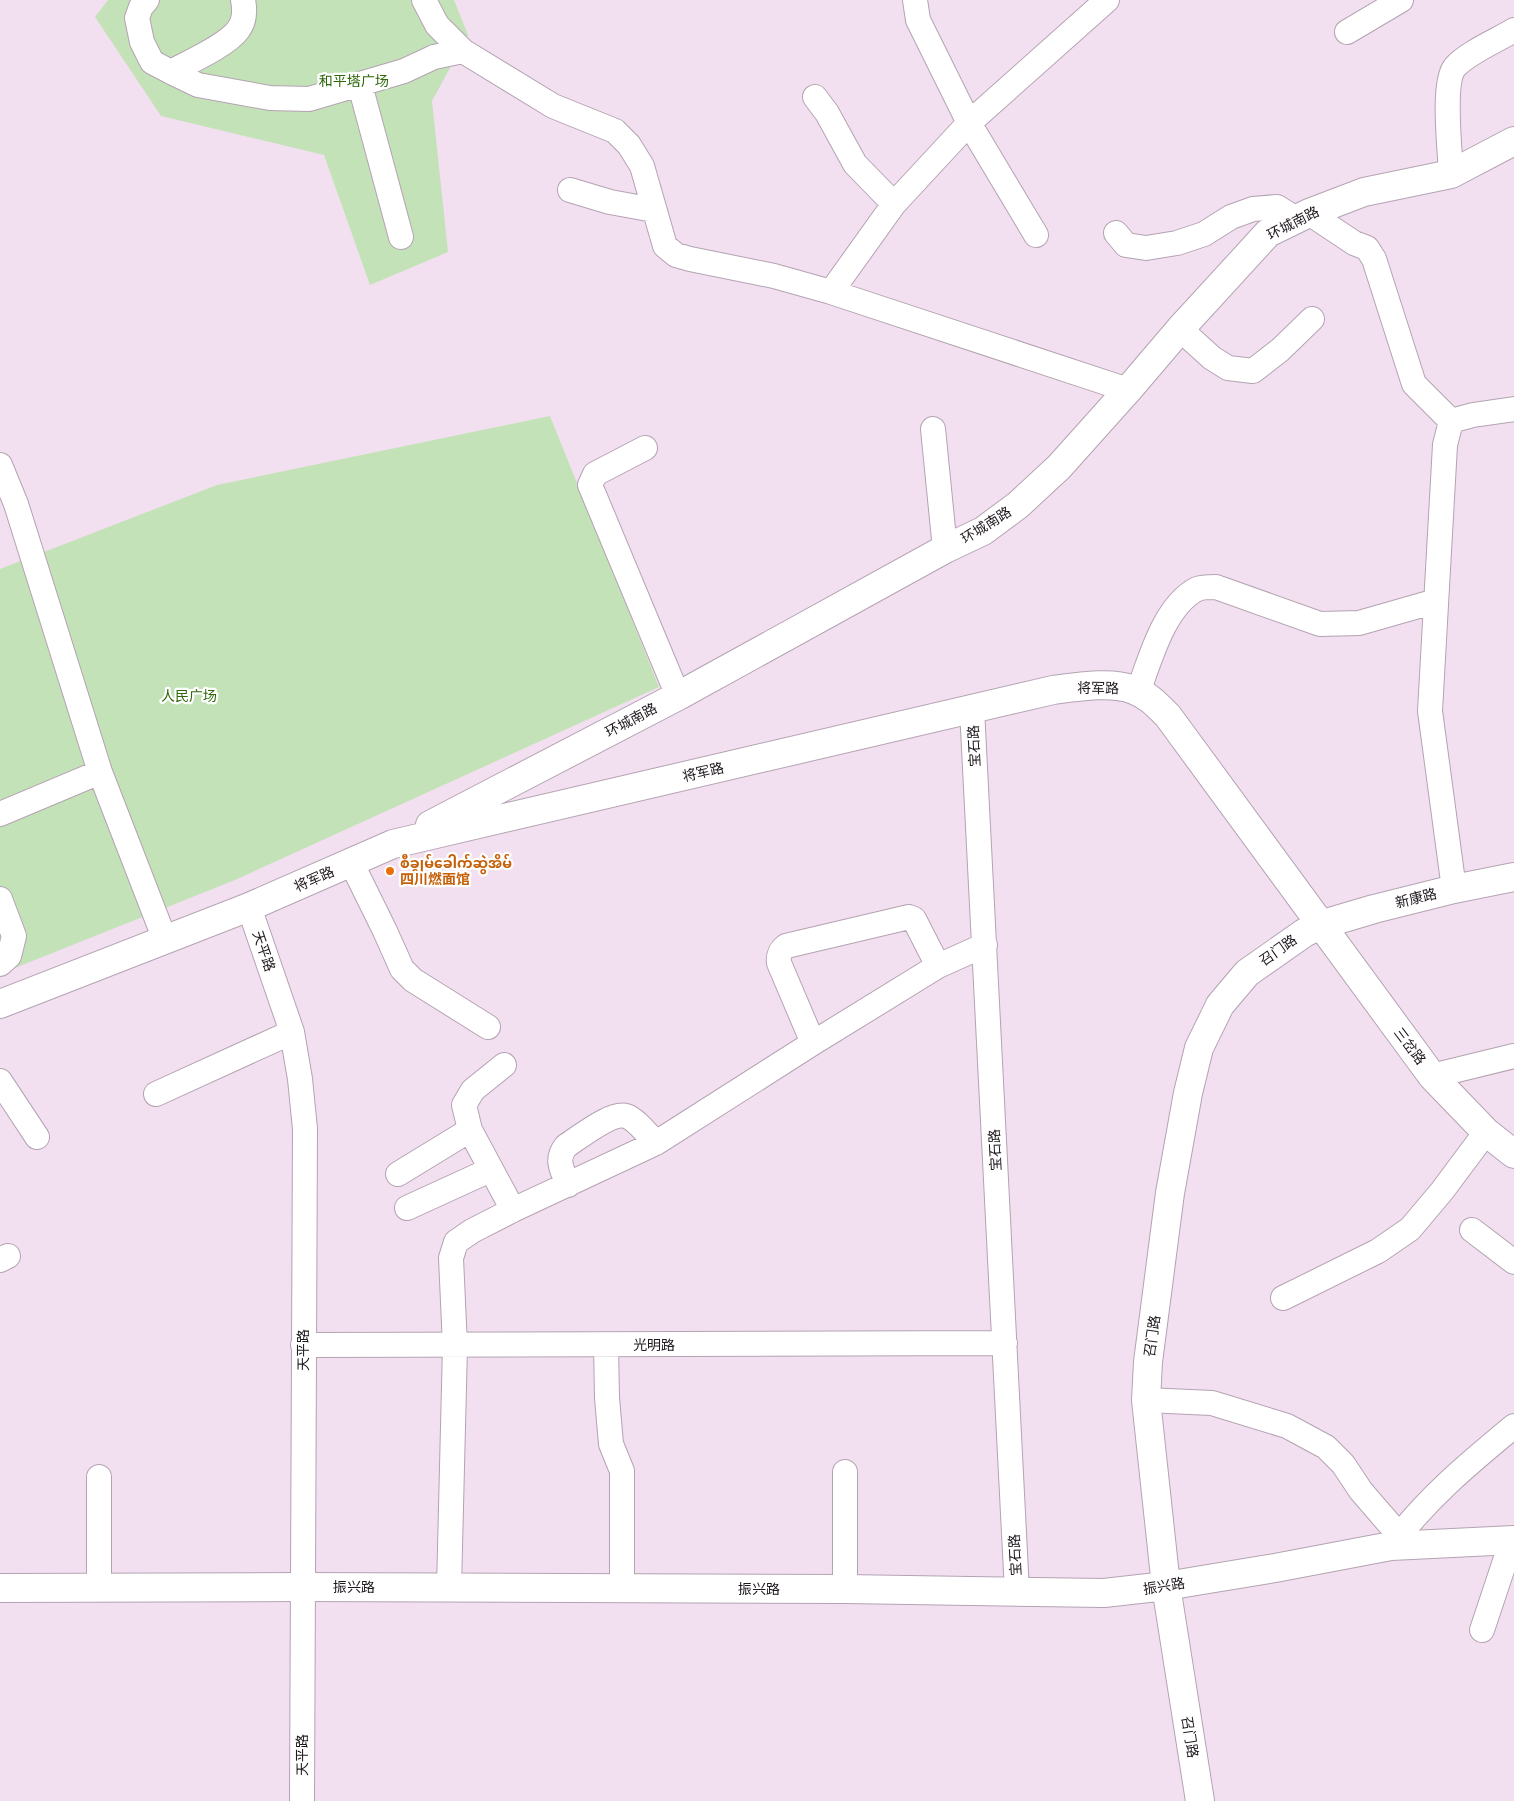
<svg xmlns="http://www.w3.org/2000/svg" width="1514" height="1801" font-family="Rubik,'Noto Sans SC','Noto Sans Myanmar',sans-serif">
	<style>
		.green { fill: #c4e2b8 }
		.lines { fill: none; stroke-linecap: round; stroke-linejoin: round }
		.minor-casing { stroke: #b4a3b2; stroke-width: 26 }
		.major-casing { stroke: #b4a3b2; stroke-width: 30 }
		.minor { stroke: #fff; stroke-width: 24 }
		.major { stroke: #fff; stroke-width: 28 }
		.food-dot { fill: #e8710a; stroke: #fff; stroke-width: 2 }
		.labels { text-anchor: middle; stroke-width: 4.5; stroke-linejoin: round; paint-order: stroke }
		.park-label { font-size: 14px; fill: #2f670b; stroke: #fff }
		.street-label { font-size: 14px; fill: #1f181e; stroke: #fff }
		.food-label { font-size: 14px; font-weight: bold; fill: #c56008; stroke: #fff; text-anchor: start }
	</style>
	<rect width="100%" height="100%" fill="#f2e0f0"/>
	<!-- green -->
	<path class="green" d="M108,0H454L468,35L432,101L448,252L370,285L324,155L161,116L95,17Z
		M550,416L659,687L235,880L0,974V569L217,485Z"/>
	<g class="lines">
		<!-- minor casing -->
		<g class="minor-casing">
			<path id="minor" d="M147,0L141,7L137,18L142,42L152,62L171,72L198,85L270,98L309,99L404,71L434,57L463,51
				M424,0L437,25L463,51L553,106L615,131L629,145L642,166L665,246L676,255L690,259L774,276L831,292L1128,390
				M915,0L918,20L969,123L1036,235
				M1347,32L1401,0
				M171,72C189,62 226,46 238,30C245,21 245,10 243,0
				M360,85L401,237
				M815,97L827,113L855,164L894,204
				M1451,174C1450,151 1442,82 1455,67C1467,53 1498,40 1514,30
				M570,190L610,202L654,210
				M1309,213L1354,243L1367,248L1374,259L1414,384L1451,421
				M1116,233L1126,245L1146,248L1177,243L1204,234L1231,217L1253,209L1277,207L1296,219
				M831,292L894,204L969,123L1107,0
				M1180,329L1212,358L1228,368L1253,371L1280,350L1312,319
				M1451,421L1445,445L1430,711L1454,889
				M1451,421L1473,415L1514,409
				M933,429L945,549
				M645,448L595,474L590,485L678,696
				M0,465L16,504L100,772L165,940
				M1138,692C1150,660 1164,606 1197,589C1202,587 1211,587 1216,587L1320,624L1359,623L1436,601
				M972,709L1017,1592
				M0,814L100,772
				M351,862L385,931L402,969L413,980L488,1027
				M0,899L14,936L9,956L0,964
				M249,907L292,1032L300,1079L305,1129L302,1801
				M813,1043L779,963C778,955 780,951 786,946L909,917L914,919L938,966
				M504,1065L473,1090L464,1105L470,1130L513,1210
				M1432,1076L1514,1056
				M0,1081L37,1137
				M156,1094L292,1032
				M398,1174L470,1130
				M568,1185C562,1169 555,1160 566,1146C580,1137 611,1112 626,1116C636,1119 649,1136 656,1143
				M407,1208L490,1170
				M1472,1230L1514,1262
				M0,1260L8,1256
				M1283,1298L1378,1251L1410,1229L1442,1191L1486,1132
				M303,1345L1005,1343
				M606,1345L607,1398L611,1444L622,1471V1588
				M1146,1400L1212,1403L1287,1426L1326,1447L1343,1464L1361,1491L1399,1535
				M99,1477V1587
				M1391,1546C1427,1498 1468,1464 1514,1426
				M449,1588L455,1346L451,1258L456,1242L472,1231L513,1210L656,1143L813,1043L938,966L985,945
				M845,1589V1472
				M1482,1630L1512,1540"/>
		</g>
		<!-- major casing -->
		<g class="major-casing">
			<path id="major" d="M430,825L678,696L945,549L983,531L1018,505L1059,467L1128,390L1180,329L1268,233L1309,213L1364,192L1451,174L1514,141
				M0,1004L249,907L393,844L1053,690C1076,687 1112,681 1134,690C1148,695 1158,706 1168,716L1432,1076L1486,1132L1514,1154
				M0,1588L302,1587L845,1589L1104,1593L1166,1586L1275,1568L1391,1546L1514,1540
				M1200,1801L1166,1586L1146,1400L1148,1362L1170,1193L1188,1093L1199,1048L1220,1005L1247,973L1304,933L1320,925L1374,909L1454,889L1514,877"/>
		</g>
		<!-- minor -->
		<use href="#minor" class="minor"/>
		<!-- major -->
		<use href="#major" class="major"/>
	</g>
	<!-- markers -->
	<circle class="food-dot" cx="390" cy="871" r="5"/>
	<g class="labels">
		<!-- park labels -->
		<g class="park-label">
			<text x="354" y="86">和平塔广场</text>
			<text x="189" y="701">人民广场</text>
		</g>
		<!-- street labels -->
		<g class="street-label">
			<text transform="translate(1293 223) rotate(-27)" y="5">环城南路</text>
			<text transform="translate(986 525) rotate(-32)" y="5">环城南路</text>
			<text transform="translate(1098 688) rotate(1)" y="5">将军路</text>
			<text transform="translate(631 720) rotate(-28)" y="5">环城南路</text>
			<text transform="translate(974 746) rotate(-93)" y="5">宝石路</text>
			<text transform="translate(703 772) rotate(-13)" y="5">将军路</text>
			<text transform="translate(314 879) rotate(-24)" y="5">将军路</text>
			<text transform="translate(1416 898) rotate(-14)" y="5">新康路</text>
			<text transform="translate(1278 950) rotate(-35)" y="5">召门路</text>
			<text transform="translate(264 951) rotate(71)" y="5">天平路</text>
			<text transform="translate(1410 1046) rotate(53)" y="5">三岔路</text>
			<text transform="translate(995 1150) rotate(-93)" y="5">宝石路</text>
			<text transform="translate(1152 1336) rotate(-82)" y="5">召门路</text>
			<text x="654" y="1350">光明路</text>
			<text transform="translate(303 1350) rotate(-90)" y="5">天平路</text>
			<text transform="translate(1015 1555) rotate(-93)" y="5">宝石路</text>
			<text transform="translate(1164 1586) rotate(-9)" y="5">振兴路</text>
			<text x="354" y="1592">振兴路</text>
			<text x="759" y="1594">振兴路</text>
			<text transform="translate(1190 1737) rotate(81)" y="5">召门路</text>
			<text transform="translate(302 1755) rotate(-90)" y="5">天平路</text>
		</g>
		<!-- food labels -->
		<g class="food-label">
			<text x="400" y="868">စီချွမ်ခေါက်ဆွဲအိမ်<tspan x="400" dy="16">四川燃面馆</tspan></text>
		</g>
	</g>
</svg>
